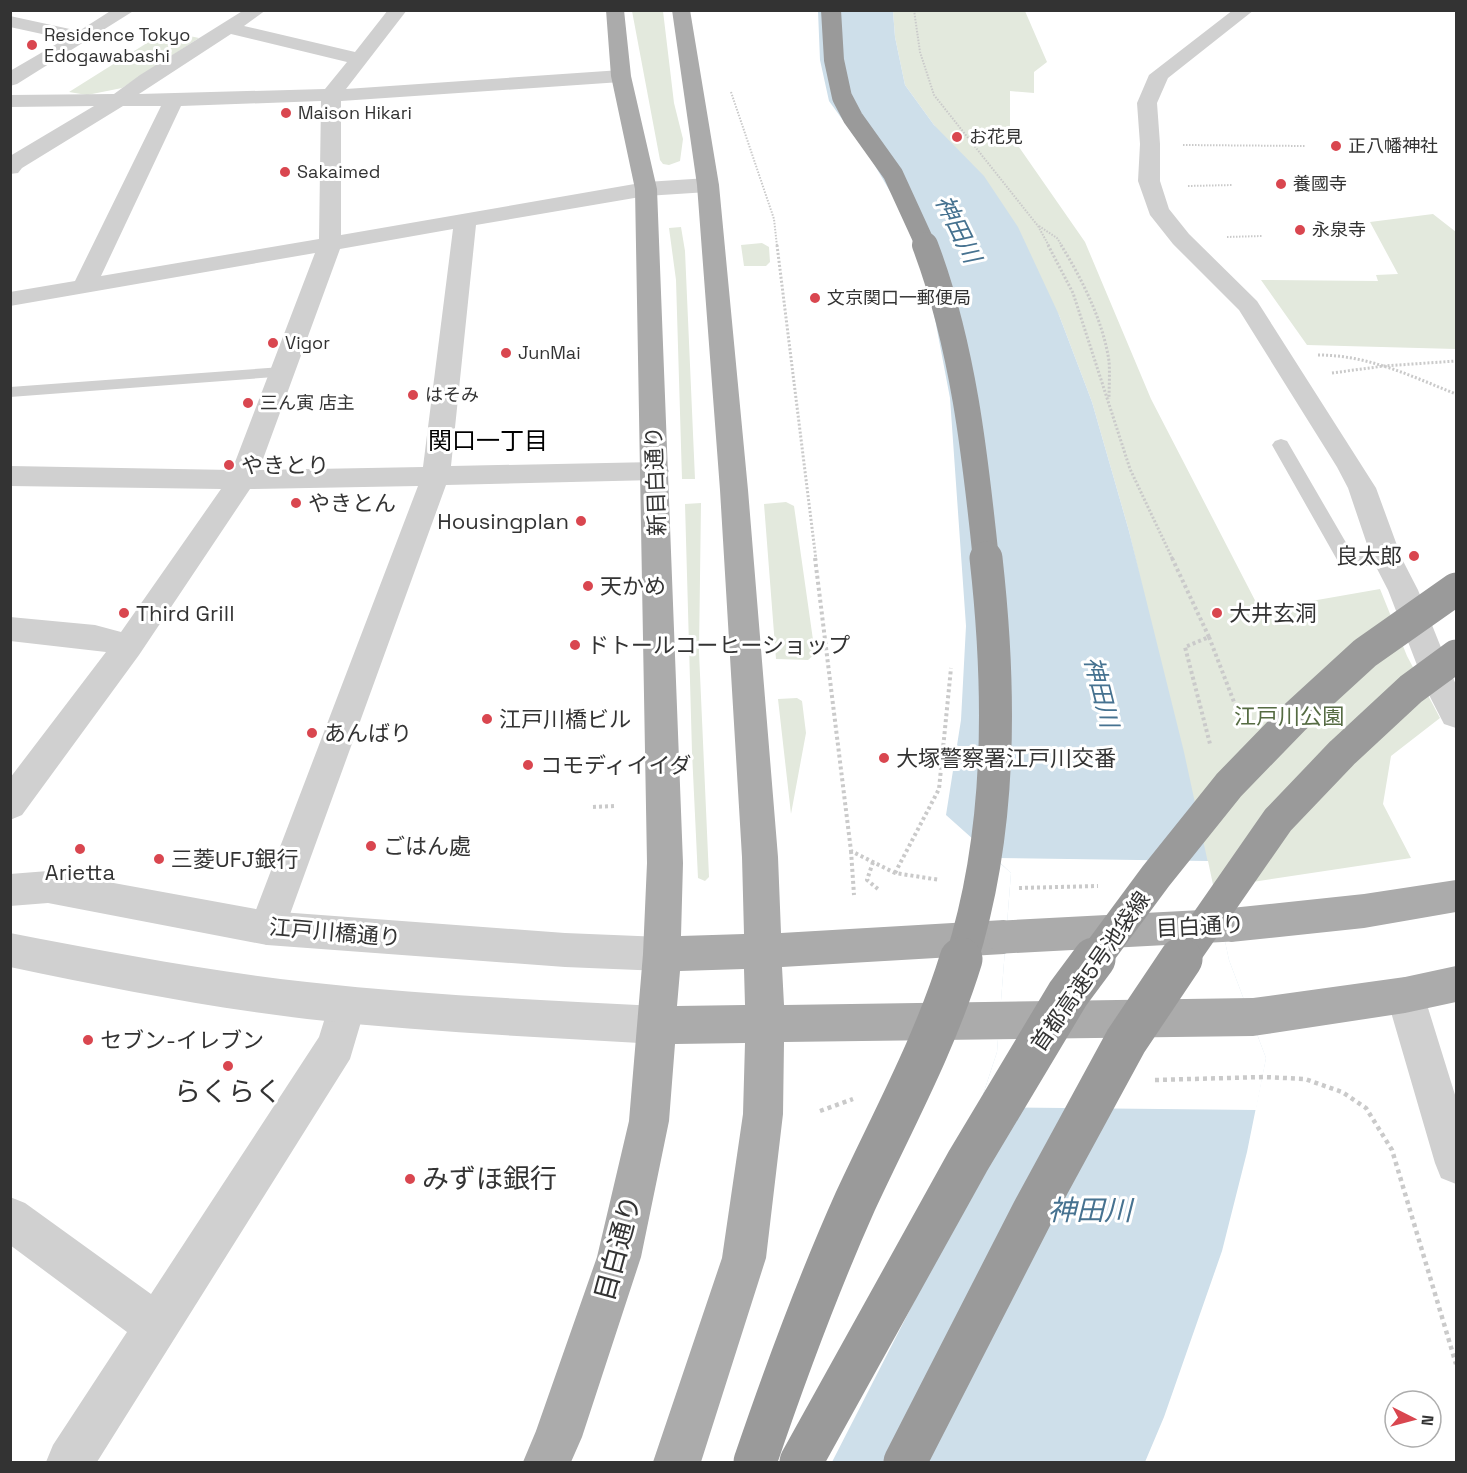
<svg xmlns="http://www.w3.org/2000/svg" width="1467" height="1473" font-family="'Space Grotesk','Noto Sans JP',sans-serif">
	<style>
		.green { fill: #e3e9dd }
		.water { fill: #cedfea }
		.pier { fill: #fff }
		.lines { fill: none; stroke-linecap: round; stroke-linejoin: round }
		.path-far3 { stroke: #cacaca; stroke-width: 2; stroke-dasharray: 1.5 1.5; stroke-linecap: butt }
		.path-far2 { stroke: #cacaca; stroke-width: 3; stroke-dasharray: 2 2; stroke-linecap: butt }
		.path-far1 { stroke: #cacaca; stroke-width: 4; stroke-dasharray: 3 3; stroke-linecap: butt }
		.path { stroke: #cacaca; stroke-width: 4.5; stroke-dasharray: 4 4; stroke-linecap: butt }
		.service { fill: #d0d0d0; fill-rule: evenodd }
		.minor { fill: #d0d0d0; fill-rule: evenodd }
		.tertiary { fill: #d0d0d0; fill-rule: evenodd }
		.primary { fill: #ababab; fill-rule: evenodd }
		.primary-bridge { stroke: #ababab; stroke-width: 33 }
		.motorway-bridge-far3 { stroke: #9a9a9a; stroke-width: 20 }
		.motorway-bridge-far2 { stroke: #9a9a9a; stroke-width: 26 }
		.motorway-bridge-far1 { stroke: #9a9a9a; stroke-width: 33 }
		.motorway-bridge { stroke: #9a9a9a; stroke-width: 43 }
		.poi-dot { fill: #d9464f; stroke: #fff; stroke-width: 2 }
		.labels { text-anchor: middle; stroke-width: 6; stroke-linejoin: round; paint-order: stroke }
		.far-poi-label { font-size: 18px; fill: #333; stroke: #fff; text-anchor: start }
		.poi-label { font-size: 22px; fill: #333; stroke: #fff; text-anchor: start }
		.street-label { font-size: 22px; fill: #333; stroke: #fff }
		.park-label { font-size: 22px; fill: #566c43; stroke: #fff }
		.water-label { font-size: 24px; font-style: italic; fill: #467290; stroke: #fff }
		.neighbourhood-label { font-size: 24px; fill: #000; stroke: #fff }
		.near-poi-label { font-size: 27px; fill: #333; stroke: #fff }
		.near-street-label { font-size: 27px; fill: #333; stroke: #fff }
		.near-water-label { font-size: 28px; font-style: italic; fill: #467290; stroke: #fff }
	</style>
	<rect width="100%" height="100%" fill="#fff"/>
	<!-- green -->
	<path class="green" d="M632,11H663L674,103L683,139L680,161L669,165L663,164L660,160Z
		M893,11H1025L1047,62L1034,72V93L1010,91V134L1085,242L1151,399L1260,610L1380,589L1407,656L1440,718L1391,756L1383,804L1411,858L1213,888L1129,531L1092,402L1059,315L934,125L905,85L895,37Z
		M166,31L199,38L122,88L87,95L69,92Z
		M1433,214L1456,232V349L1307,345L1261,280L1378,281L1376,275L1398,274L1370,222Z
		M681,227L685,251L695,479H682L676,280L669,228Z
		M762,243L769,247L770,262L766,266H744L741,245Z
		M786,502L794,506L815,654L808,660L776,659L764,504Z
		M701,503L699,652L709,877L705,881L698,878L692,752L685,504Z
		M797,698L802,701L806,733L791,814L778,699Z"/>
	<!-- water -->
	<path class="water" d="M818,11H893L895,37L905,85L934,125L984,176L1018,227L1059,315L1092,402L1129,531L1184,752L1229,960L1266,1058L1247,1152L1222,1251L1164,1417L1145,1462H832L916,1298L997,1052L1011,873L946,815L961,720L966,626L950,398L927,277L901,210L871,159L829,101L820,60Z"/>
	<!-- pier -->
	<path class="pier" d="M995,858L1208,861L1229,960L1266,1058L1256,1110L979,1107L997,1052L1011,873Z"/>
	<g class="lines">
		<!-- path-far3 -->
		<path class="path-far3" d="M914,10L920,52L934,95L1038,226L1049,246
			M731,92L774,219L777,246
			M1183,145L1306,146
			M1188,186L1233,185
			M1039,226L1057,238L1062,246
			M1227,237L1262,236"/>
		<!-- path-far2 -->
		<path class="path-far2" d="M777,245L816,560
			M1048,245L1073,293L1130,469L1173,560
			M1061,245C1082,279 1103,321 1109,361C1110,374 1109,387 1109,399
			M1318,355C1368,355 1411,376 1456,394
			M1332,373L1384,366L1456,361"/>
		<!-- path-far1 -->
		<path class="path-far1" d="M815,558L851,851L895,873L940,880
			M1172,558L1209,637L1185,647L1210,744
			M1209,637L1239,715
			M593,807L615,806
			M851,851L854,895
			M873,862L867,880L878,889
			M895,873L939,789L951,668
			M1019,888L1098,886"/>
		<!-- path -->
		<path class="path" d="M1155,1080L1264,1077L1305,1079L1342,1092L1366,1108L1392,1150L1456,1364
			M820,1111L853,1099"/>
		<!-- service -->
		<path class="service" d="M282,367L288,368L290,372L288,376L10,397V387Z
			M1281,439L1287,441L1352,553L1387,552L1394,554L1396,559L1394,564L1347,567L1340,565L1272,445L1275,441Z"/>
		<!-- minor -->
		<path class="minor" d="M112,10H135L17,84L10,86V71L65,39L10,27V16L79,31Z
			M244,10H266L244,26L355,52L388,10H407L346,89L621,70L628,72L631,76L628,80L621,82L341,101V235L646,182L708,178L716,180L719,185L716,190L708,192L646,196L476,225L451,466L655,462L665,464L669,471L665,478L655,480L446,485L285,928L280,940L267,945L254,940L249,928L418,486L250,489L139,655L22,815L10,820V778L106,652L10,641V617L95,625L121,632L221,489L10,486V466L232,470L315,253L10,306V292L75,281L161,106H123L22,168L18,173L10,174V156L94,106L10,107V95L114,94L140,75ZM231,34L347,62L325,89L139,94ZM321,101L319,239L101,276L181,106ZM453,229L423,467L259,470L340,249Z
			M1233,10H1254L1168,78L1157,103L1160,144V181L1169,209L1189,234L1257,301L1376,488L1402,559L1418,590L1456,685V728L1444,724L1427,691L1388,590L1372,559L1348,488L1337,467L1239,310L1173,244L1150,215L1138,181L1140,144L1137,103L1149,75Z
			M347,987L361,992L366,1005L350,1059L97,1462H46L53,1445L127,1332L10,1245V1197L25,1203L151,1294L319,1037L333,992Z"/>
		<!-- tertiary -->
		<path class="tertiary" d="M48,871L267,911L565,933L662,937L675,942L681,954L675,966L662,971L565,967L267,945L48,903L10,906V874Z
			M10,933C109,952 207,971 307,982C423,995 540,1000 657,1006L671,1012L676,1025L671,1038L657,1044C540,1037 423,1032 307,1019C207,1007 109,988 10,967Z
			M1405,977L1419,982L1424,995L1456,1098V1184L1441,1178L1435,1163L1386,995L1391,982Z"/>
		<!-- primary -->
		<path class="primary" d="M606,10H624L631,76L657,189L683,863L681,936L744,934L742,857L720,490L697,185L672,10H690L719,185L748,490L778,857L781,933L1004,920L1017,925L1023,937L1017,949L1004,954L782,967L784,1005L1253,998L1405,977L1456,966V1002L1405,1013L1253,1036L784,1042L783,1114L766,1258L701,1462H653L722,1258L743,1114L745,1043L675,1044L669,1121L641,1257L582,1437L571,1462H523L536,1431L597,1257L629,1121L643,954L647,863L635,189L611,76ZM744,969L745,1005L677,1006L680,971Z
			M1456,880V912L1364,928L1231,942L1218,937L1213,925L1218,913L1231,908L1364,894Z"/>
		<!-- primary-bridge -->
		<path class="primary-bridge" d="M1004,937L1231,925"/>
		<!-- motorway-bridge-far3 -->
		<path class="motorway-bridge-far3" d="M831,10L834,60L842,97L853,118L893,174L926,246"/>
		<!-- motorway-bridge-far2 -->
		<path class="motorway-bridge-far2" d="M925,245C963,345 975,454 986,560"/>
		<!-- motorway-bridge-far1 -->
		<path class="motorway-bridge-far1" d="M961,961C1002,832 1001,692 986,558
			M1093,961L1156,876L1229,785L1294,718L1365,653L1456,589
			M1180,961L1278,820L1342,753L1411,689L1456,656"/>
		<!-- motorway-bridge -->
		<path class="motorway-bridge" d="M755,1462C785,1374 817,1287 855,1202C892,1122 935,1044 961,959
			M801,1462L968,1161L1068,994L1094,959
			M905,1462L1033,1212L1126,1041L1181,959"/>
	</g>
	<!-- markers -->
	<g class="poi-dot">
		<circle cx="32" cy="45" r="6"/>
		<circle cx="286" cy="113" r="6"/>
		<circle cx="957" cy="137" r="6"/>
		<circle cx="1336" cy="146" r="6"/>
		<circle cx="285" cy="172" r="6"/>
		<circle cx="1281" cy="184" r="6"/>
		<circle cx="1300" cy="230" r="6"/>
		<circle cx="815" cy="298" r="6"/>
		<circle cx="273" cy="343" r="6"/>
		<circle cx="506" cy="353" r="6"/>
		<circle cx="413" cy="395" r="6"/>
		<circle cx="248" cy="403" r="6"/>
		<circle cx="229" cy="465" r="6"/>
		<circle cx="296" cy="503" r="6"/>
		<circle cx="581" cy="521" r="6"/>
		<circle cx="1414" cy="556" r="6"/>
		<circle cx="588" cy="586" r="6"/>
		<circle cx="124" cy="613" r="6"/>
		<circle cx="1217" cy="613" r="6"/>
		<circle cx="575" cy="645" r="6"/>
		<circle cx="487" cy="719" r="6"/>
		<circle cx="312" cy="733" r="6"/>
		<circle cx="884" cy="758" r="6"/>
		<circle cx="528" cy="765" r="6"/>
		<circle cx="371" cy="846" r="6"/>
		<circle cx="80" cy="849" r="6"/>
		<circle cx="159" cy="859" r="6"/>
		<circle cx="88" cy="1040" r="6"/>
		<circle cx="228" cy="1066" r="6"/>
		<circle cx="410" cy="1179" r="6"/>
	</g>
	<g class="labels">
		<!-- far-poi labels -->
		<g class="far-poi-label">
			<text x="44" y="41">Residence Tokyo<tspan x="44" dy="21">Edogawabashi</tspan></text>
			<text x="298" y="119">Maison Hikari</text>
			<text x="969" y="143">お花見</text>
			<text x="1348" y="152">正八幡神社</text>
			<text x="297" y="178">Sakaimed</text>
			<text x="1293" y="190">養國寺</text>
			<text x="1312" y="236">永泉寺</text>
			<text x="827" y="304">文京関口一郵便局</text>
			<text x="285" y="349">Vigor</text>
			<text x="518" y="359">JunMai</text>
			<text x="425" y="401">はそみ</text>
			<text x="260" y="409">三ん寅 店主</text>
		</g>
		<!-- poi labels -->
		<g class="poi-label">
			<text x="241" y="473">やきとり</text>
			<text x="308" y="511">やきとん</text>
			<text x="569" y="529" text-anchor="end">Housingplan</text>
			<text x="1402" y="564" text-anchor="end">良太郎</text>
			<text x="600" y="594">天かめ</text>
			<text x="136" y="621">Third Grill</text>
			<text x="1229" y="621">大井玄洞</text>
			<text x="587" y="653">ドトールコーヒーショップ</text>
			<text x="499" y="727">江戸川橋ビル</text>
			<text x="324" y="741">あんばり</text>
			<text x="896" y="766">大塚警察署江戸川交番</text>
			<text x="540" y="773">コモディイイダ</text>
			<text x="383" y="854">ごはん處</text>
			<text x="171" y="867">三菱UFJ銀行</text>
			<text x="80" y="880" text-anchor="middle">Arietta</text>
			<text x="100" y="1048">セブン-イレブン</text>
		</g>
		<!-- street labels -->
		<g class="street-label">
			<text transform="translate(655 481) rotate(-92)" y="8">新目白通り</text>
			<text transform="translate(1200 926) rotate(-3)" y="8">目白通り</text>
			<text transform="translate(335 932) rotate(5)" y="8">江戸川橋通り</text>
			<text transform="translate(1090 971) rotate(-55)" y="8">首都高速5号池袋線</text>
		</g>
		<!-- park labels -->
		<g class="park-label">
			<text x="1289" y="724">江戸川公園</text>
		</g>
		<!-- water labels -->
		<g class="water-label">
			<text transform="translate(958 229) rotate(64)" y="8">神田川</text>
			<text transform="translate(1101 692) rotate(76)" y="8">神田川</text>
		</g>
		<!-- neighbourhood labels -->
		<g class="neighbourhood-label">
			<text x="488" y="449">関口一丁目</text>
		</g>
		<!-- near-poi labels -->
		<g class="near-poi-label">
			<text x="228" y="1101">らくらく</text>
			<text x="422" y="1188" text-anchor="start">みずほ銀行</text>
		</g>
		<!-- near-street labels -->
		<g class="near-street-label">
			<text transform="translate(618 1248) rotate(-75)" y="9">目白通り</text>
		</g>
		<!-- near-water labels -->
		<g class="near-water-label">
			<text x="1090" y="1220">神田川</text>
		</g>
	</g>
	<!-- border -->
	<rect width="1467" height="1473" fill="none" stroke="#333333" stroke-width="24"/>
	<!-- north arrow -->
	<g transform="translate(1413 1419) rotate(96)"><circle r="28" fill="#ffffff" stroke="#adadad" stroke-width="1.5"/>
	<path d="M0-4.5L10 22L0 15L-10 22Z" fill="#d9464f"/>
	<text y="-9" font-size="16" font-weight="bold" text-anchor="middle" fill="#333333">N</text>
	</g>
</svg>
